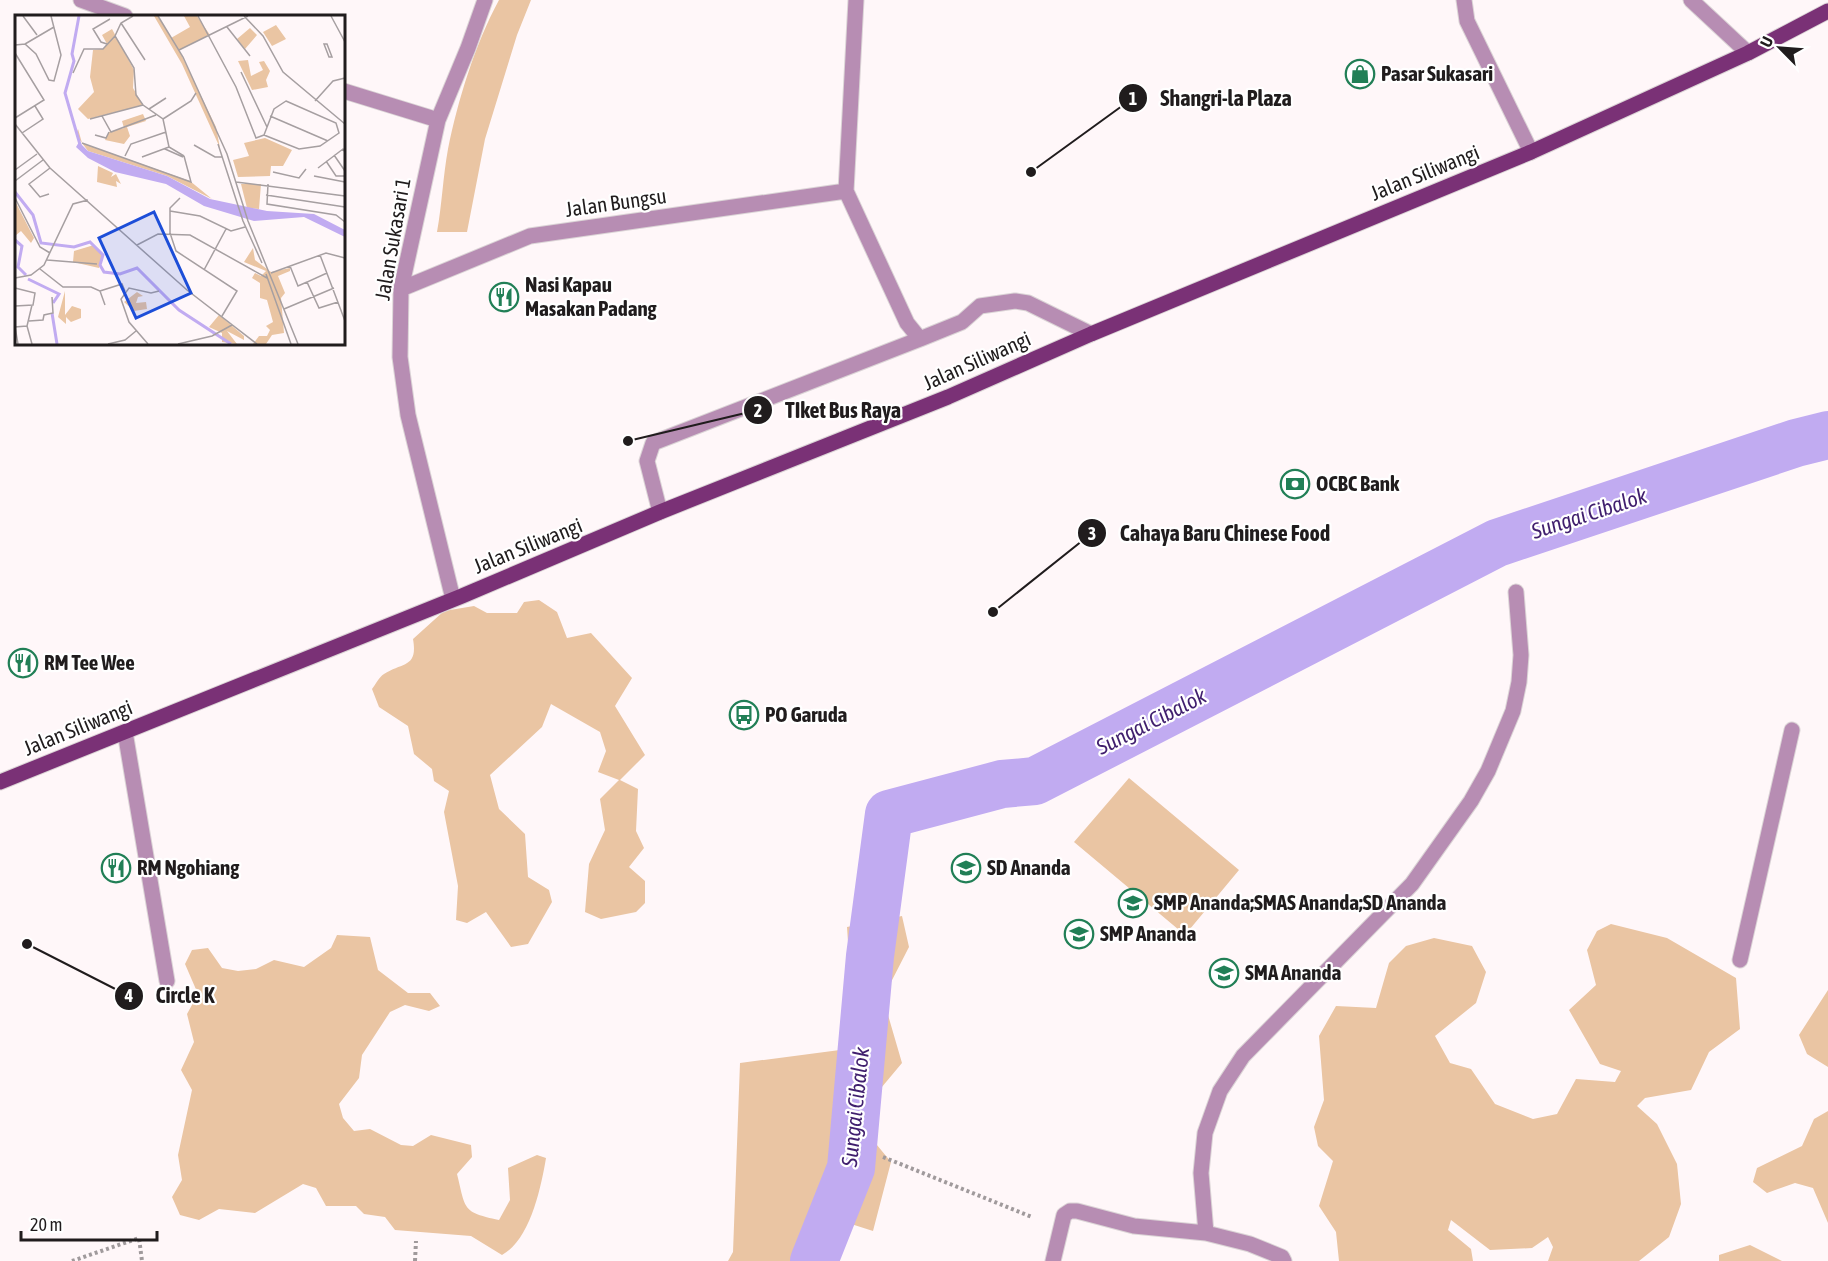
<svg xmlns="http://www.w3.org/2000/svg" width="1828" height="1261" font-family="'Asap Condensed',sans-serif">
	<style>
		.green { fill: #eac5a3 }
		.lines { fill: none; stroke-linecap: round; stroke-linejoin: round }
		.canal { stroke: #c1abf1; stroke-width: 48 }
		.minor-casing { stroke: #dbd4d6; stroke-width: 17 }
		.major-casing { stroke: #dbd4d6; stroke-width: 17 }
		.path { stroke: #a09a9c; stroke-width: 4; stroke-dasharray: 3 3; stroke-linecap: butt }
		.minor { stroke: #b78db3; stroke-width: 15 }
		.major { stroke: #7a3176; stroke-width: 15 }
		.labels { text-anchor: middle; stroke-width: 4.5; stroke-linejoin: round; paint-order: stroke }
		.poi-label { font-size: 21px; font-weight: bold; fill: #201c1d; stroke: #fff; text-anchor: start }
		.street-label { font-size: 21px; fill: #201c1d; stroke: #fff }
		.water-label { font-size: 22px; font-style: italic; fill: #401f6e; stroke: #fff }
		.inset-river { fill: none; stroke: #c1abf1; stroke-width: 3 }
		.inset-road { fill: none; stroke: #a69fa1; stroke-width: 1.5 }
		.view { fill: #1d4ed8; fill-opacity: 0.15; stroke: #1d4ed8; stroke-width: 3 }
		.inset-edge { fill: none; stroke: #201c1d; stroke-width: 3 }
		.leader { fill: none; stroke: #201c1d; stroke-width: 2 }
		.callout-dot { fill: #201c1d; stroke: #fff; stroke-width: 2 }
		.mark-label { font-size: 18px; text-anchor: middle; font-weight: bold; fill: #fff }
		.callout-label { font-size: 22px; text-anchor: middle; font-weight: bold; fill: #201c1d; stroke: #fff; stroke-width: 4.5; stroke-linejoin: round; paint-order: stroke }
	</style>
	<rect width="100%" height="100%" fill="#fff7f9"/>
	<!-- green -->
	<path class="green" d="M499,0H531L517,35L485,139L467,232H437C442,204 443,176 448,149C458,100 475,44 499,0Z
		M539,600L557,612L567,638L591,633L632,678L615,706L645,755L620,780L638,789L636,831L644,848L629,867L645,881V903L636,912L601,919L585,912L589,864L605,830L600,799L619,780L598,772L606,751L600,732L551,704L542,727L490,775L499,809L525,834L528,877L549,890L552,902L528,944L511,947L486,912L467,923L456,920L458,886L444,812L449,791L434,781L432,769L414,754L408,726L379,707L372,689C376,684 379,677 384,674C403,662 418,668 413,639L444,611L474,606L487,613H517L524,602Z
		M1129,778L1239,870L1185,935L1074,842Z
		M902,916L909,947L889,986L888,1015L902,1063L871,1100L879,1116L872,1139L891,1162L873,1231L848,1223L829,1250L798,1261H728L733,1252L740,1063L855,1048L847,927Z
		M1611,924L1667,938L1736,978L1740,1029L1709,1052L1691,1090L1645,1098L1637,1106L1657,1124L1677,1164L1681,1204L1669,1237L1639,1261H1548L1553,1247L1548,1237L1532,1248L1490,1250L1451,1220L1448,1230L1471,1249L1473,1261H1339L1336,1232L1319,1206L1333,1161L1318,1146L1314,1127L1324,1100L1319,1036L1336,1006L1376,1008L1389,963L1406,946L1434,938L1472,946L1486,972L1476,1003L1435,1036L1450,1063L1471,1069L1495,1104L1533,1119L1557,1114L1576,1079L1615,1082L1621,1071L1600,1064L1569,1010L1596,985L1587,950L1597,931Z
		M337,935L370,937L378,970L408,993H430L440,1006L429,1011L405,1005L390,1012L362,1055L359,1078L339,1104L343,1118L354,1131L370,1129L401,1145L413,1146L431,1135L471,1145L472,1157L457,1174C466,1210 462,1212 499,1220L510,1200L508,1168L537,1155L546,1158C541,1188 530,1240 502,1255L471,1236L395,1230L385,1217L364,1214L356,1206H326L316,1188L303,1184L255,1213L219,1209L199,1220L180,1215L172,1197L182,1180L178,1155L192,1090L181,1070L194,1042L187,1014L198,994L185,964L192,950L208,948L222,968L238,971L256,969L274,960L304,967L331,948Z
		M1828,990V1067L1807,1054L1799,1035Z
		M1828,1111V1223L1813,1188L1795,1183L1767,1193L1753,1182L1757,1168L1802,1146L1814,1119Z
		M1750,1245L1782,1261H1719V1255Z"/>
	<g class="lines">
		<!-- canal -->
		<path class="canal" d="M814,1261L851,1168L870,956L889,814L1002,784L1035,781L1497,543L1796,443L1828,435"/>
		<!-- minor casing -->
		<g class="minor-casing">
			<path id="minor" d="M81,0L125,16
				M856,0L846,191L907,323L920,339L962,322L980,306L1015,301L1028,303L1091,334
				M1464,0L1467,21L1531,152
				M1691,0L1748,53
				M344,91L438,120
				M401,289L530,236L846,191
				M660,512L647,461L653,443L920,339
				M453,599L408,415L400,357L401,289L438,120L468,48L485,0
				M125,732L167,981
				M1740,960L1792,730
				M1053,1261L1064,1215L1070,1211H1077L1134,1226L1206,1233
				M1284,1261L1282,1257L1250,1244L1206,1233L1201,1173L1205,1133L1220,1091L1243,1056L1412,884L1471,801L1488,771L1513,711L1519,682L1521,655L1516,592"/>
		</g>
		<!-- major casing -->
		<g class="major-casing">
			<path id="major" d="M0,782L462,596L660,512L948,397L1091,334L1531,152L1748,53L1828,11"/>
		</g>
		<!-- path -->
		<path class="path" d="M883,1157L1032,1217
			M72,1261L139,1238L142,1261
			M415,1261L416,1241"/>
		<!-- minor -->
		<use href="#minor" class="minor"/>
		<!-- major -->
		<use href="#major" class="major"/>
	</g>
	<!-- icons -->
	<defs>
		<g id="shop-ring" transform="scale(1.5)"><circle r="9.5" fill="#fff" stroke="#217f56" stroke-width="1.5"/><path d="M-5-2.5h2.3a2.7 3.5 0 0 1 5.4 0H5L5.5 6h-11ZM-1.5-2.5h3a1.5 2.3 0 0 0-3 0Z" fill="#217f56"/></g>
		<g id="restaurant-ring" transform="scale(1.5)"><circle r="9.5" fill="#fff" stroke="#217f56" stroke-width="1.5"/><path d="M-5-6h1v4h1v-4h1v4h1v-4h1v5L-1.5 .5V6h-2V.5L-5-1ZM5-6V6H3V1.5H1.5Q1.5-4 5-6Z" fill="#217f56"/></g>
		<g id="bank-ring" transform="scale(1.5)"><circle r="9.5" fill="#fff" stroke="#217f56" stroke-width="1.5"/><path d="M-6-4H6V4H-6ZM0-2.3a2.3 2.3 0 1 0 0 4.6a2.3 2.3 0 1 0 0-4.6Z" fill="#217f56"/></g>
		<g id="bus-ring" transform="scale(1.5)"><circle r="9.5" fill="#fff" stroke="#217f56" stroke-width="1.5"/><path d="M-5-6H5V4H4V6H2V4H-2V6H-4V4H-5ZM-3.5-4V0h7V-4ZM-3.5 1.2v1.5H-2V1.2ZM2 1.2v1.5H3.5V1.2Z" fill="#217f56"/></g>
		<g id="school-ring" transform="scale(1.5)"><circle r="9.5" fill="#fff" stroke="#217f56" stroke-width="1.5"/><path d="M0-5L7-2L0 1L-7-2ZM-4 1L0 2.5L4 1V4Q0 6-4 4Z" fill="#217f56"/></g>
	</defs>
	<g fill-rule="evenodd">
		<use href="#shop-ring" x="1360" y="74"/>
		<use href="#restaurant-ring" x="504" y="297"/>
		<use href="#bank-ring" x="1295" y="484"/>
		<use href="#restaurant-ring" x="23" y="663"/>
		<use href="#bus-ring" x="744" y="715"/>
		<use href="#restaurant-ring" x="116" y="868"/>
		<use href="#school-ring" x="966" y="868"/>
		<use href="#school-ring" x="1133" y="903"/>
		<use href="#school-ring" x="1079" y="934"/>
		<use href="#school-ring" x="1224" y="973"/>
	</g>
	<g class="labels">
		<!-- poi labels -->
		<g class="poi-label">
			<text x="1381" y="81">Pasar Sukasari</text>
			<text x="525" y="292">Nasi Kapau<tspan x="525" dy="24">Masakan Padang</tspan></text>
			<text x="1316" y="491">OCBC Bank</text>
			<text x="44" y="670">RM Tee Wee</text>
			<text x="765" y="722">PO Garuda</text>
			<text x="137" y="875">RM Ngohiang</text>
			<text x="987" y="875">SD Ananda</text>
			<text x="1154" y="910">SMP Ananda;SMAS Ananda;SD Ananda</text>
			<text x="1100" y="941">SMP Ananda</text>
			<text x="1245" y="980">SMA Ananda</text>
		</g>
		<!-- street labels -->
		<g class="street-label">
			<text transform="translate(1425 173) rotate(-22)" y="7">Jalan Siliwangi</text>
			<text transform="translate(616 203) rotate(-8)" y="7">Jalan Bungsu</text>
			<text transform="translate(393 239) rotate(-80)" y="7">Jalan Sukasari 1</text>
			<text transform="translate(977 361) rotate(-24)" y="7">Jalan Siliwangi</text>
			<text transform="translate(528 546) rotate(-22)" y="7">Jalan Siliwangi</text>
			<text transform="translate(78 728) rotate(-22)" y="7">Jalan Siliwangi</text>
		</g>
		<!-- water labels -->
		<g class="water-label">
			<text transform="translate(1589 513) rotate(-18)" y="8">Sungai Cibalok</text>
			<text transform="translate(1151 721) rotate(-27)" y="8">Sungai Cibalok</text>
			<text transform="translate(855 1107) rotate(-84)" y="8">Sungai Cibalok</text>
		</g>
	</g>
	<!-- overview -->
	<g transform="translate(15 15)">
		<rect width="330" height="330" fill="#fff7f9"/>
		<path d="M139,1H143L156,23L175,12L169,1H182L195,20L164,35L201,112L205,133L167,49ZM261,10L271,24L257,31L248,17ZM235,13L242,20L230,34L222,24ZM97,14L119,55L118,73L128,90L73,104L63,94L79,77L75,62L78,35L88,34L92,29L87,20ZM233,45L236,61L248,55L244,47L249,46L255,56L251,65L253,72L237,75L223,46ZM128,99L131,106L112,112L115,121L109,129L90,125L94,117L109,113L107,106ZM63,114L67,128L175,166L197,184L152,161L73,136L61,120ZM250,123L277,135L268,151H256L255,161L223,162L218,145L234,141L229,128ZM83,151L98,158L96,162L101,159L106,169L101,166L102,172L82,167ZM226,169H246L244,194L232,193ZM0,186L19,223L16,228L6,216L0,221ZM79,230L88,241L84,253L58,247L59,236ZM238,233L240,245L256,257L275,253V256L263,261L270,278L266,283L269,318L257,320L251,329H238L244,321H252L255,315L251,311L258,307L252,285L245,283V268L237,263L240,258L246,261L251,256L229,247ZM50,276V300L57,291L66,294V303L56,307L51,302V309L43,302ZM122,277L128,281L123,282L121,288L131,287L132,294L119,296L109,287ZM204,300L229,321V325L212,316L222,329L207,327V318L194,312Z" fill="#eac5a3"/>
		<path d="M64,127L73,136L152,161L195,184L252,196L299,199L330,215V222L289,202L239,206L189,191L151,169L100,157L73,143L61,132Z" fill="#c1abf1"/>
		<path class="inset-river" d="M64,1L57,39L59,46L50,78L66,133M0,177L18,200L26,228L59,232L75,227L88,240L85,250L89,257L105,259L122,253L164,295L216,329M0,225L7,231L3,252L11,260M13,264L44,279L38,288M37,298L42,329"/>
		<path class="inset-road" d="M8,1L22,20M118,1L106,8L100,21L119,53L121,80L128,90L148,104L154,132L169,141M143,1L168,42L212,139L233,206L283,329M183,1L221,72L241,123L249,120M229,1L248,21L268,57L330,109M316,1L330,27M106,8L130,45M212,12L235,41M10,29L39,12M92,29L86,27L78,14L95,4M309,29H312L317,42H314ZM0,30L10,29L21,39L34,65L39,66L46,40L36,1M164,35L233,1M0,38L29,85L0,103M226,57L252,112M58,58L69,34H88L100,21M271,86L321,108L324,118L305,131L284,134L249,120L259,94ZM300,86L318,66L330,63M134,94L151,83M87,101L96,117L141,100M255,101L313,126M75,104L128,90M148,104L176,86L181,78M0,109L35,153L172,275L242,329M7,118L28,104L20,91M80,120L91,123L94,117M67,128L176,167L169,141M203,129L228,206L247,248M179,130L200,142H207M150,134L168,142M319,140L330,156M110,141L116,129L151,117M127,142L154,132M311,146L321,161H330M303,153L328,134L330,137M0,155L22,139M258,157L284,163L291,154M299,161L330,167M0,166L28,145M221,167L330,181M253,169L252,189L321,200L330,207M34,179L25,182L14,169L35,153M251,180L330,192M0,183L25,232L35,238M165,183L155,193V218L161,236L222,276L207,301M155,196L185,201L216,216L230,212M122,230L143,219L175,220L252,263M305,240L330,306M32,245L82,249M275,251L283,271L292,267M25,254L48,272H76L85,276L90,290M189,255L211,214M256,258L311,238L330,243M312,258L292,267L304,293L323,287M251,259L276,329M0,263L16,260L29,250L58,189L73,185M0,273L20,278L18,290L0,291M85,276L107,269L110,276M17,290L12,311L17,329M269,294L319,273M14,306L28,305L29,300L38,298L37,282M3,329L0,312L12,311M93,329L110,325L121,316M133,329L114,307L106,284L114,273L136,278L144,276M163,329L197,321L217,310"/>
		<path class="view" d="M139,197L176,278L121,303L84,223Z"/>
		<rect width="330" height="330" class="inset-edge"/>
	</g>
	<!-- callouts -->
	<path class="leader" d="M1031 172L1133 98M628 441L758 410M993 612L1092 533M27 944L129 996"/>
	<g class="callout-dot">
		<circle cx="1031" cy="172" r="6"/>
		<circle cx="628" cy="441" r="6"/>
		<circle cx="993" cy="612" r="6"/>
		<circle cx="27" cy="944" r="6"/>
		<circle cx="1133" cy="98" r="15"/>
		<circle cx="758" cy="410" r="15"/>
		<circle cx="1092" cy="533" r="15"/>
		<circle cx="129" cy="996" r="15"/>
	</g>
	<g class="mark-label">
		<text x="1133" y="105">1</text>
		<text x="758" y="417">2</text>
		<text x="1092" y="540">3</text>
		<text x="129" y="1002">4</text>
	</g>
	<g class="callout-label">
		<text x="1226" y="106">Shangri-la Plaza</text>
		<text x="843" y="418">TIket Bus Raya</text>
		<text x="1225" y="541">Cahaya Baru Chinese Food</text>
		<text x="185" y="1003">Circle K</text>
	</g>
	<!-- north arrow -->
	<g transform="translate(1780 48) rotate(295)" stroke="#ffffff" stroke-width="4.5" paint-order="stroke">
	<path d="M0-4.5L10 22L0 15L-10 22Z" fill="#201c1d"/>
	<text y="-9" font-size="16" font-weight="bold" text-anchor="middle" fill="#201c1d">U</text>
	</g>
	<!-- scale -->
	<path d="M21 1231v9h136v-9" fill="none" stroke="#201c1d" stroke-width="3"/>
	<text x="30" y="1231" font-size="18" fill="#201c1d" stroke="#ffffff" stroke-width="4.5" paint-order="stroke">20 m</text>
</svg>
